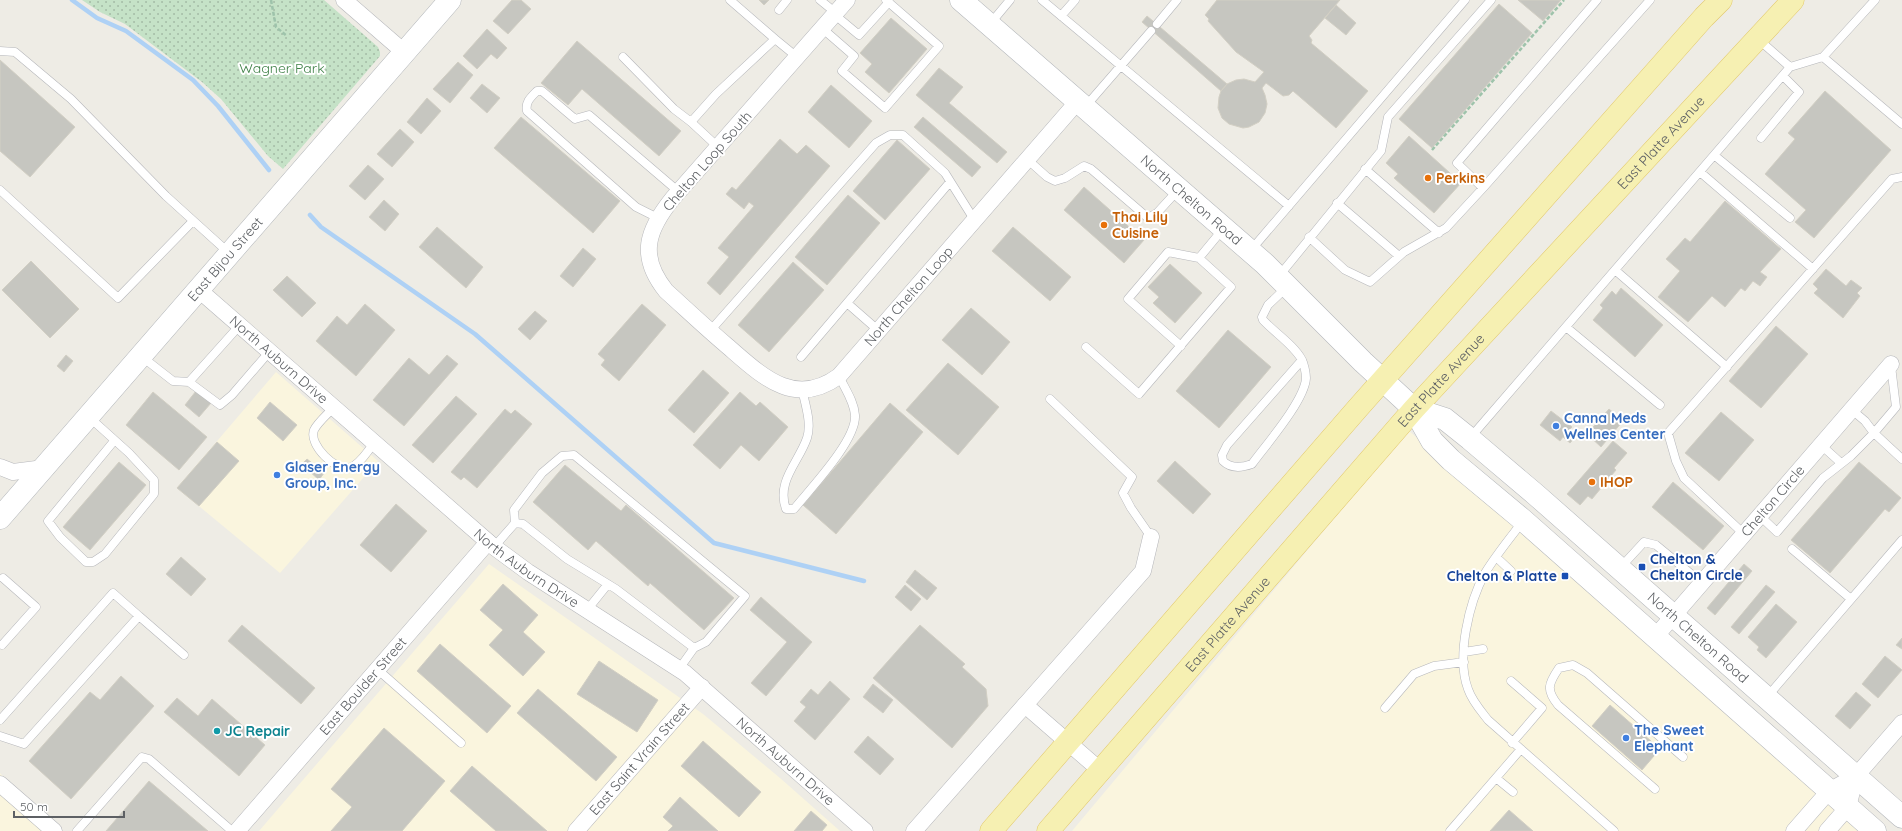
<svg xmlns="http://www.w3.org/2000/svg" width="1902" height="831" font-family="Quicksand,sans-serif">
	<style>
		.commercial { fill: #faf5de }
		.grass { fill: url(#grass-dots) }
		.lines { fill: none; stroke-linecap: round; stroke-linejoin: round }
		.stream { stroke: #aed1f5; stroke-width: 4.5 }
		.building { fill: #c6c6c0; stroke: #d2cfc4 }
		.lane-casing { stroke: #b6b7bb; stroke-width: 9 }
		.street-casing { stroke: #b6b7bb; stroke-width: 17 }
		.secondary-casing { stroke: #b4b7bb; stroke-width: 23 }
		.primary-casing { stroke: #e2c86b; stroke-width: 23 }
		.path { stroke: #9ec3ab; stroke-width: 2.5; stroke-dasharray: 4 2; stroke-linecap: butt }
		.lane { stroke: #fff; stroke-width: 8 }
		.street { stroke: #fff; stroke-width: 16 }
		.secondary { stroke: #fff; stroke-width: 22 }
		.primary { stroke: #f6f0b2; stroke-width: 22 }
		.food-dot { fill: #e8710a; stroke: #fff; stroke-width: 1.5 }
		.shop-dot { fill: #3f7fe0; stroke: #fff; stroke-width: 1.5 }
		.transit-dot { fill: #1a4fb4; stroke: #fff; stroke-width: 1.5 }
		.culture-dot { fill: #0f9aa8; stroke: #fff; stroke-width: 1.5 }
		.labels { text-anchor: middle; stroke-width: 4; stroke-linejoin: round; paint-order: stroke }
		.park-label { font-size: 14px; fill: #3f8147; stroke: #fff }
		.street-label { font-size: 14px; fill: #5d6064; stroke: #fff }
		.food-label { font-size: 14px; font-weight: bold; fill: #c56008; stroke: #fff; text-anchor: start }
		.shop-label { font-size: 14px; font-weight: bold; fill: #366cbe; stroke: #fff; text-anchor: start }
		.transit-label { font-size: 14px; font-weight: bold; fill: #164399; stroke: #fff; text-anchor: start }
		.culture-label { font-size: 14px; font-weight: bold; fill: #0d838f; stroke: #fff; text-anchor: start }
	</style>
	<defs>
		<pattern id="grass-dots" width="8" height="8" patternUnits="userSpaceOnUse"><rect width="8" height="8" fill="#c5e2c7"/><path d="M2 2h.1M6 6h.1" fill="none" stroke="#a3bba5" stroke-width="1.8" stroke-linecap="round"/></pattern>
	</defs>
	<rect width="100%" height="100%" fill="#eeece5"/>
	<!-- commercial -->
	<path class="commercial" d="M276,372L378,461L280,573L177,488Z
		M1408,430L1862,831H1072Z
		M489,564L703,714L780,778L840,831H259Z
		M0,773L51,831H0Z"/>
	<!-- grass -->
	<path class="grass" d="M82,0H324L378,47L380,52V56L283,169L268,156L221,99L202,82L125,24L100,12Z"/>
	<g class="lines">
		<!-- stream -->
		<path class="stream" d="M72,0L97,18L126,31L193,80L218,106L269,170
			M310,215L321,227L475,334L714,543L864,581"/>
	</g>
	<!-- building -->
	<path class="building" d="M512,0H521L531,9L508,34L493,21Z
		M759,0H769L764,5Z
		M1217,0H1340L1309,36L1312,40L1311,43L1368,91L1336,128L1293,91L1289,95L1283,96L1266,83L1262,88L1265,95L1267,104L1265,113L1259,122L1249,127L1243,128L1229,124L1222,118L1218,108L1219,97L1221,91L1227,84L1236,80L1244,79L1255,82L1264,72L1236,52L1208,21L1209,19L1205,15Z
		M1518,0H1561L1543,21Z
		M1499,4L1532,33L1432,148L1399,119Z
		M1336,5L1356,23L1346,35L1325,18Z
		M1147,16L1227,84L1221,91L1142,22Z
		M891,18L927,49L889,93L865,72L872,64L860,53Z
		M487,29L507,48L497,59L491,54L477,69L463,56Z
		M577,41L681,131L659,156L582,89L568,105L541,83Z
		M0,60L75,127L30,177L0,151Z
		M458,62L473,75L450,103L433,89Z
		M939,68L963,87L949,103L1007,152L997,163L916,95Z
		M482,84L500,98L487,113L470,98Z
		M831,85L872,121L849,148L808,112Z
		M1825,91L1891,150L1814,238L1795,222L1806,210L1765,174L1795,139L1788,133Z
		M427,98L441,111L421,134L407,122Z
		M521,117L620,201L593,233L494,148Z
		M923,117L981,167L972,177L914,127Z
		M400,129L414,142L392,167L377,154Z
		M1409,136L1461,183L1434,213L1394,178L1398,174L1386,163Z
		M780,139L797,154L806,145L830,166L720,295L707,283L729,257L718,248L754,206L749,202L744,209L726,194L732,187L736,190Z
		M897,140L930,169L885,220L853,191Z
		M368,165L384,179L365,200L349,186Z
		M1084,187L1144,240L1124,263L1064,210Z
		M848,195L880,223L827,285L795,257Z
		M384,200L399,214L385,231L369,217Z
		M1725,201L1781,249L1760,272L1767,277L1760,286L1753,281L1745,291L1741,288L1725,307L1712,296L1688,322L1658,297L1680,271L1666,259L1685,238L1690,242Z
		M437,227L483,267L466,288L419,247Z
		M1013,227L1071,277L1050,301L992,251Z
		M583,248L596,259L573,287L560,276Z
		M31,261L79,309L50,338L2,290Z
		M793,262L824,290L769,352L738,325Z
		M1170,264L1202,293L1175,323L1153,303L1159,297L1148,287Z
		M1826,269L1846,286L1851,280L1862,288L1857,293L1860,296L1843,318L1814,293L1818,289L1813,284Z
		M287,276L316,303L302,317L273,290Z
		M1621,288L1663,325L1635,357L1593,320L1603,308L1600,305L1612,291L1616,295Z
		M365,304L395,330L356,376L316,341L337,316L347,325Z
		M642,304L666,325L619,381L601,365L605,360L598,354Z
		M971,308L1010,342L982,375L942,340Z
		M535,311L547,321L530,340L518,329Z
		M1776,326L1808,354L1761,408L1729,381Z
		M1228,330L1271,367L1219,428L1176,391Z
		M66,355L73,361L64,372L57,366Z
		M447,355L458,364L404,426L373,400L409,358L429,375Z
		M948,363L999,407L958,455L906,410Z
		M703,370L729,393L694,433L668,410Z
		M196,391L211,403L199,417L185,405Z
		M153,392L207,437L179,470L126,425Z
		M740,392L756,406L760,402L788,427L759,461L741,445L720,469L693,445Z
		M456,396L477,414L433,463L412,445Z
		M270,402L297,425L283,441L257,418Z
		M890,403L923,432L836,534L803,505Z
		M505,409L511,414L515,410L532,424L477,488L464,477L461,480L451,472Z
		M1609,409L1623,421L1601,447L1587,434Z
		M1551,411L1572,427L1569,430L1576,436L1570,443L1563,437L1560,441L1540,425Z
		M1721,412L1754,440L1719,481L1685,453Z
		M1613,441L1627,453L1614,468L1616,470L1592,499L1588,496L1580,505L1567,494Z
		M217,442L239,461L199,506L177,488Z
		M307,459L312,463L307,469L301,465Z
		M1175,461L1211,494L1193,514L1157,481Z
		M119,462L146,485L90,550L63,527Z
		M1859,462L1901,498L1889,512L1885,509L1830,573L1791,540Z
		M312,463L324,473L319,480L307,469Z
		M565,465L621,511L626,505L734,598L704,630L650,583L648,586L596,541L588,550L533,502Z
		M1673,482L1724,526L1703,550L1652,507Z
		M396,504L427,531L391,572L360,545Z
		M181,557L206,579L191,596L166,574Z
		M1744,564L1752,571L1715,615L1707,608Z
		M915,570L937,588L927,600L906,582Z
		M503,584L538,615L523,632L545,652L523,676L489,645L503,630L480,610Z
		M905,585L921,599L911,611L895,597Z
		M1766,585L1775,592L1739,634L1731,627Z
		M761,597L812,642L766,696L751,683L787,642L750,610Z
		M1776,604L1797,622L1766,658L1757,650L1759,647L1748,637Z
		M242,625L315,688L301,704L228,641Z
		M920,625L965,664L962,667L986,689L988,706L952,748L873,678Z
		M1902,638V649L1896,645Z
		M440,644L511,706L487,733L417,671Z
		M1885,656L1902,670L1878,698L1862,684Z
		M599,661L658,700L637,732L577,694Z
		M121,676L154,706L71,799L29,761L90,692L100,700Z
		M830,681L850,699L815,740L794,721L806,707L800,702L811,689L818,695Z
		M873,684L893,700L883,713L863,697Z
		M538,689L617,757L596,781L517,713Z
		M1856,692L1871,705L1850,729L1835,716Z
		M177,698L198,716L212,699L265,745L239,776L164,712Z
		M1610,705L1660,749L1642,770L1592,726Z
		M384,728L445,781L402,831H331L352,807L331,789Z
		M868,736L894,759L880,775L854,752Z
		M703,741L761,792L739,817L681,766Z
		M472,766L547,831H496L450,791Z
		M149,781L208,831H106Z
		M680,797L718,831H668L673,826L663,817Z
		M1509,810L1533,831H1490Z
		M811,811L827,825L822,831H794Z"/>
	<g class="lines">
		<!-- lane casing -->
		<g class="lane-casing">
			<path id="lane" d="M730,0L775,39
				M820,0L836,13
				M1042,0L1289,206
				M779,10L787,0
				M835,15L859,35L889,2
				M1061,16L1075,0
				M990,24L1010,0
				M1157,24L1177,0
				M823,29L854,56L842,71L885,108L939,46L886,0
				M0,51L15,52L71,99L166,196L229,253
				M623,57L674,109L691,122
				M1823,57L1902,124
				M1790,67L1823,57L1875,0
				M1085,107L1151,31
				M1761,138L1799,92L1783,76
				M718,147L691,122L716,94L775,39L797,57
				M1714,155L1790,218
				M1028,160L1047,177L1055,181L1065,178L1084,166L1091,169L1148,218L1157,213L1179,189
				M1365,169L1439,233
				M1700,172L1813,269
				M1483,188L1650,0
				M0,190L118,298L193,221
				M1337,203L1399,256
				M658,218L636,207L527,111C525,102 531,97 537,91H542L575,119L589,115L679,192
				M1309,237L1345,270L1370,282L1404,252L1446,228L1483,188L1457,163L1597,0
				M1251,250L1465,0
				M1615,270L1727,367
				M1279,276L1381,151L1388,117L1491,0
				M1287,287L1268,305L1262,317L1263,320C1275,333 1294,345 1302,360C1304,364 1306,373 1306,378C1305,400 1266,445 1252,464C1241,468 1231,469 1223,461L1222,455L1227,445L1302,360
				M847,303L879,331
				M240,325L189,382L220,405L232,395L270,351
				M1566,327L1660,405
				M710,331L876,143L890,135H903L945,173L975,221
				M1181,346L1128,299L1168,252L1199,258
				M1086,347L1139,394L1231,287L1199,258L1223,229
				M141,356L173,381L189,382
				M801,357L950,182
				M1891,366L1896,407L1874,433L1902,459
				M802,389C805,404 812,423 807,438C799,462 776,481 786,509H794C810,489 857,440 855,415C854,401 845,389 839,376
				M1050,399L1132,477L1123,493L1131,508L1151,537
				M334,407C328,414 318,422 314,430C308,445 337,472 349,468C360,465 368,450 375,442
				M89,417L129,453L154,480V494L105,554L93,562H86L60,537L48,521L114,441
				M1470,438L1790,67L1758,39
				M1821,445L1841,463
				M1760,516L1777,532L1823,478L1851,456L1874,433L1865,421L1852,410
				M1523,521C1510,538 1496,555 1485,573C1469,602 1456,657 1468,689C1472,701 1481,711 1488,720L1614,831
				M515,523L514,510L542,473L562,456L574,455L745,596L706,642L694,648
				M1744,534L1684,478L1676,461L1668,433L1892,179L1902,177
				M494,547L515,523L523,524L567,559L616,589L694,648L679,669
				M1792,549L1851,599
				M1496,557L1511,571
				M1620,568L1644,542L1656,545L1702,583
				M587,610L608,584
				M139,616L184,655
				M2,645L36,607L3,578
				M1464,652L1483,649
				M377,669L461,743
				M1511,681L1542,708L1512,743
				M1767,697L1902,540
				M1385,708L1414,674L1434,666L1464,662
				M0,720L113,593L139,616L24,744L0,736
				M1496,778L1513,792
				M1655,789L1558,705C1546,690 1548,684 1559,668L1573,665L1587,673L1683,757
				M77,831L142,757L149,759L232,831
				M1450,831L1521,749"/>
		</g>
		<!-- street casing -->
		<g class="street-casing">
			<g id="street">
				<path d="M344,0L404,52"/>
				<path id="s1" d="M847,0L673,198C647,230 638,256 666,291C686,309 705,327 725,344C759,373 793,410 839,376L1078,101"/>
				<path id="s2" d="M199,290L494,547L528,572L685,673L865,831"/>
				<path d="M0,467L13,472L44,468"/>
				<path id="s3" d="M1655,637L1891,364"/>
				<path d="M1101,771L1025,705L1143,571L1151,537"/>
				<path d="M0,784L54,831"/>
				<path id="s4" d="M237,831L488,542"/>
				<path id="s5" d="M576,831L702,687"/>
				<path d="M914,831L1025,705"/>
				<path d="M1794,831L1829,791L1856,776L1902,723"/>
				<path d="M1827,831L1848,807L1856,776"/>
			</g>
		</g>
		<!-- secondary casing -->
		<g class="secondary-casing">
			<g id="secondary">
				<path id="s6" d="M961,0L1265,264L1363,362L1414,409L1432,441L1451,460L1523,520L1875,831"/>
				<path id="s7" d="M1414,409L1445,419L1470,439L1535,494L1902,817"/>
				<path id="s8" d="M0,518L450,0"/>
			</g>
		</g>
		<!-- primary casing -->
		<g class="primary-casing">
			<g id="primary">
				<path d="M991,831L1357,409L1704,17L1721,0"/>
				<path id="s9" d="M1048,831L1414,409L1793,0"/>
			</g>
		</g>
		<!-- path -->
		<path class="path" d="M271,0L276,27L287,36
			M1432,150L1564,0"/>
		<!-- lane -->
		<use href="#lane" class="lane"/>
		<!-- street -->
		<use href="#street" class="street"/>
		<!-- secondary -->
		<use href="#secondary" class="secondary"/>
		<!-- primary -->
		<use href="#primary" class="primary"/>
	</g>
	<!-- markers -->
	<g class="food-dot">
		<circle cx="1428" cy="178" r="4"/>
		<circle cx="1104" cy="225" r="4"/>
		<circle cx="1592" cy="482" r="4"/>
	</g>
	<g class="shop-dot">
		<circle cx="1556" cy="426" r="4"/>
		<circle cx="277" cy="475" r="4"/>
		<circle cx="1626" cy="738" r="4"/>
	</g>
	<g class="transit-dot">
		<rect x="1638" y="563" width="8" height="8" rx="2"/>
		<rect x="1561" y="572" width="8" height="8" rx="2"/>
	</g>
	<circle class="culture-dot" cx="217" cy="731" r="4"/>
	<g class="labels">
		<!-- park labels -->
		<g class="park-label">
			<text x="282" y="73">Wagner Park</text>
		</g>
		<!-- street labels -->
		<g class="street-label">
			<text dy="5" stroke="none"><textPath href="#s9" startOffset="922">East Platte Avenue</textPath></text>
			<text transform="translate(707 161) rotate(-49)" y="5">Chelton Loop South</text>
			<text dy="5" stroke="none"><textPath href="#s6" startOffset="305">North Chelton Road</textPath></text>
			<text dy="5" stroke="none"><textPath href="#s8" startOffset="343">East Bijou Street</textPath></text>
			<text dy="5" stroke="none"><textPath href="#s1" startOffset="684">North Chelton Loop</textPath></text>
			<text dy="5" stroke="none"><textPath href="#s2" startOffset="106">North Auburn Drive</textPath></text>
			<text dy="5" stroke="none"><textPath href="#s9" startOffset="598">East Platte Avenue</textPath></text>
			<text dy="5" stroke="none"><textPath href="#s3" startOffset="180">Chelton Circle</textPath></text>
			<text dy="5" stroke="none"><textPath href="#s2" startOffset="430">North Auburn Drive</textPath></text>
			<text dy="5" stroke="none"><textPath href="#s9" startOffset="274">East Platte Avenue</textPath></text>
			<text dy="5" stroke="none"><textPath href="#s7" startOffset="367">North Chelton Road</textPath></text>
			<text dy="5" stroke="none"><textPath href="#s4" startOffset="192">East Boulder Street</textPath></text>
			<text dy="5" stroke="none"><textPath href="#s5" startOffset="96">East Saint Vrain Street</textPath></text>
			<text dy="5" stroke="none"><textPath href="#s2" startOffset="754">North Auburn Drive</textPath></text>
		</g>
		<!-- food labels -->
		<g class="food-label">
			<text x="1436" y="183">Perkins</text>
			<text x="1112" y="222">Thai Lily<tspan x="1112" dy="16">Cuisine</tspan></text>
			<text x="1600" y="487">IHOP</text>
		</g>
		<!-- shop labels -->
		<g class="shop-label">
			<text x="1564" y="423">Canna Meds<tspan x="1564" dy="16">Wellnes Center</tspan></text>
			<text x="285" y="472">Glaser Energy<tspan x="285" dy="16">Group, Inc.</tspan></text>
			<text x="1634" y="735">The Sweet<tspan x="1634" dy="16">Elephant</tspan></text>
		</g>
		<!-- transit labels -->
		<g class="transit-label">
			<text x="1650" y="564">Chelton &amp;<tspan x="1650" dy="16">Chelton Circle</tspan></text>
			<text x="1557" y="581" text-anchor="end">Chelton &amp; Platte</text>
		</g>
		<!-- culture labels -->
		<g class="culture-label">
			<text x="225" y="736">JC Repair</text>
		</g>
	</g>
	<!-- scale -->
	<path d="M14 811v6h110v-6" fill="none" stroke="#5d6064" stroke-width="2"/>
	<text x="20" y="811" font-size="12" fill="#5d6064" stroke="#ffffff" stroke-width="3" paint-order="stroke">50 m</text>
</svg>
